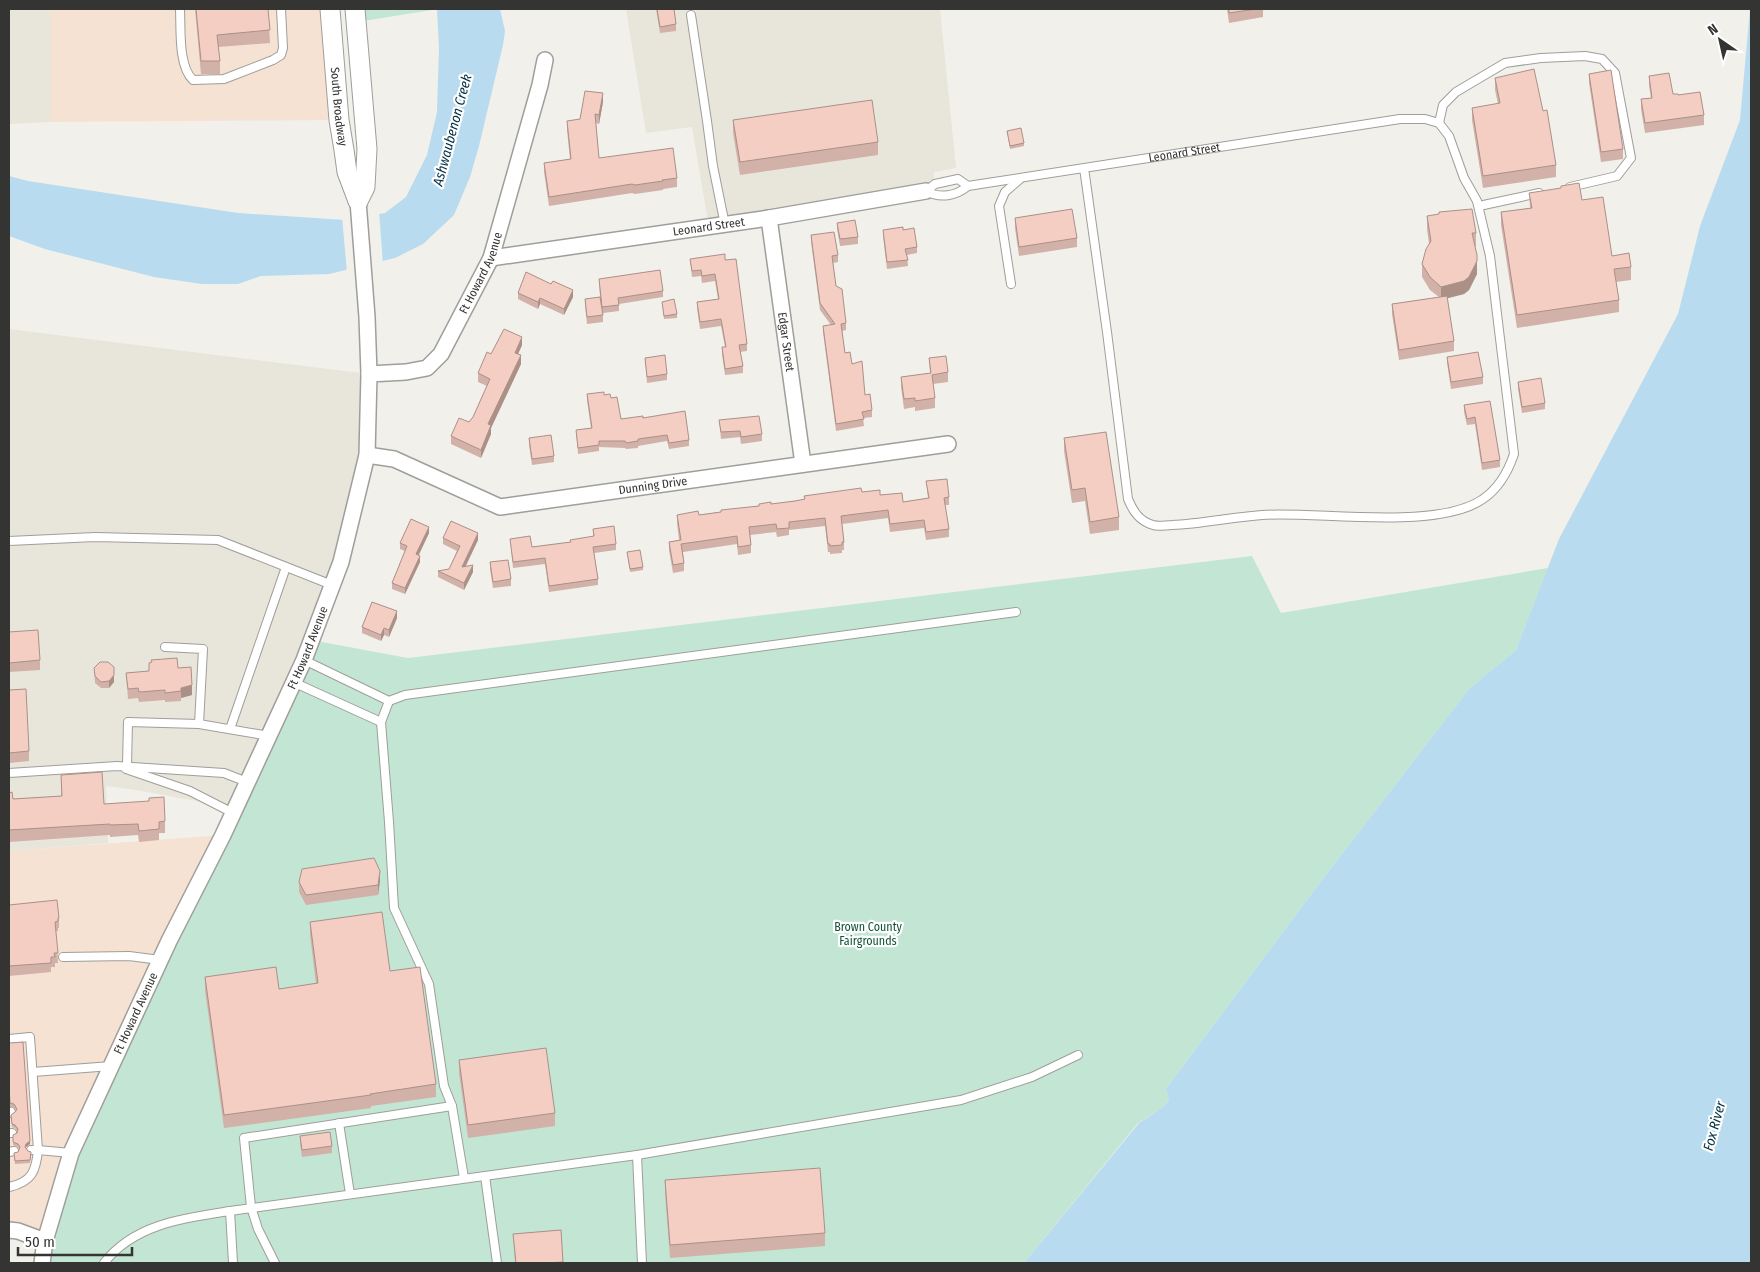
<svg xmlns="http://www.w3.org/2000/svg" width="1760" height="1272" font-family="'Fira Sans Condensed',sans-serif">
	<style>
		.commercial { fill: #f5e2d2 }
		.built { fill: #e8e6da }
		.green { fill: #c2e6d3 }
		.water { fill: #b8dbef }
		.pier { fill: #f1f0eb }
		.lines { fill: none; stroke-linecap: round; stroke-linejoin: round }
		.service-casing { stroke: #9f9e9a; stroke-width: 10 }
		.minor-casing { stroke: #9f9e9a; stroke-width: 18 }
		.tertiary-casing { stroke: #9f9e9a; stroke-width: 21 }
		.service { stroke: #fff; stroke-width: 8 }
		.minor { stroke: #fff; stroke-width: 15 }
		.tertiary { stroke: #fff; stroke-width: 19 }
		.wall { fill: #d2b1a8 }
		.shaded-wall { fill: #ab9088 }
		.building { fill: #f4cec3; stroke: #ab9088 }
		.labels { text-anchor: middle; stroke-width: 4.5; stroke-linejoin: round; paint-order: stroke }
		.street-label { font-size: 12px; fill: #343432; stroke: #fff }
		.park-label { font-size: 12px; fill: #14543b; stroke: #fff }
		.water-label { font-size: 14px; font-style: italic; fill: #002e42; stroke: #fff }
	</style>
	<rect width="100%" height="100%" fill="#f1f0eb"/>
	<!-- commercial -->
	<path class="commercial" d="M50,9H330L339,120L50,122Z
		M223,835L45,1241L9,1230V851Z"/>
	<!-- built -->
	<path class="built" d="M9,9H50V122L9,124Z
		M626,9H940L956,168L934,172L933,193L709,227L692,127L646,133Z
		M9,329L369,374L367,455L341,562L235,808L136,790L106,786L108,843L9,851Z"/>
	<!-- green -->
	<path class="green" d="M355,9H438L357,22Z
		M1252,556L1281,613L1548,568L1516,650L1469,689L1315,889L1166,1089L1169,1100L1163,1107L1138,1123L1024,1263H42L71,1153L311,640L408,658Z"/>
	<!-- water -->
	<path class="water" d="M437,9H500L505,31L503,45L479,146L470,177L454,215L423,244L395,258L329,274L261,276L238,284H202L154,277L45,249L9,236V176L28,181L238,213L345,220L385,213L406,197L427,155L437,112L439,48Z
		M1750,9H1751V1263H1024L1139,1123L1163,1107L1169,1100L1166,1089L1315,889L1469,689L1516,650L1559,539L1678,314L1700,226L1740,120Z"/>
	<!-- pier -->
	<path class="pier" d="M379,211L383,264L347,273L342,217Z"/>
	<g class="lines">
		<!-- service casing -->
		<g class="service-casing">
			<g id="service">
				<path d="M180,9C181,29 178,66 193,80L224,79L273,60L281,55L283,48L281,9"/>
				<path d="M691,15L707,121L713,166L725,225"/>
				<path d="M1439,123L1443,105L1456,92L1505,63L1541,58L1585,56L1602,59L1615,73L1631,158L1617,176L1570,187"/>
				<path d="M958,179L968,186C956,196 940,199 926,191L935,184Z"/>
				<path id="s1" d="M968,186L1400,119H1425L1439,123L1449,136L1464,178L1477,201L1490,256L1514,454C1508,472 1499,488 1483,499C1437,531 1318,511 1262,515C1232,517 1202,524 1172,525C1166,525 1158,527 1153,525C1139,521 1133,511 1128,499L1107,332L1084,168"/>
				<path d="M1479,206L1539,193"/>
				<path d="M1011,284L999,206L1005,192L1020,179"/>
				<path d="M9,541L95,537L218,540L332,585"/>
				<path d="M165,647L203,649L199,724"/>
				<path d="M304,660L389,701"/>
				<path d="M293,682L381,722"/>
				<path d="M230,729L286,567"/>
				<path d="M127,766L128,722L199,724L269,736"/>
				<path d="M126,769L190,791L233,813"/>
				<path d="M9,773L117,766L224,773L247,782"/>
				<path d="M63,957L129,956L160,960"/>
				<path d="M9,1039L30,1037L38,1150H31"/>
				<path d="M33,1072L111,1066"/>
				<path d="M9,1113L11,1112"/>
				<path d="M339,1123L350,1194"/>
				<path d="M9,1133H12"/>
				<path d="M9,1152L14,1151"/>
				<path d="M637,1155L642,1263"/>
				<path d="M485,1176L497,1263"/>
				<path d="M464,1178L452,1106L444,1086L429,984L394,908L389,822L381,722L389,701L405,695L1016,612"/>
				<path d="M9,1187C32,1182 36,1171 38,1150L71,1153"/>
				<path d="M230,1211L637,1155L961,1100L1032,1077L1078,1055"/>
				<path d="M104,1263C134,1224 184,1218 230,1211L233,1263"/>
				<path d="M275,1263L258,1229L251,1207L244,1138L452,1106"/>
			</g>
		</g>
		<!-- minor casing -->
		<g class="minor-casing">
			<g id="minor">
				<path d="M358,201L367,317L369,374"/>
				<path id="s2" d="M769,218L803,464"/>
				<path id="s3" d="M491,258L769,218L926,191"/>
				<path id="s4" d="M367,455L394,459L500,507L948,444"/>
				<path d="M9,1230L18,1231L45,1241"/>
				<path id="s5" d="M42,1263L45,1241L71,1153L169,941L223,835L304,660L341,562L367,455L369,374L406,372L427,368L441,354L491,258L540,85L545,60"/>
			</g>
		</g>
		<!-- tertiary casing -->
		<g class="tertiary-casing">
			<g id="tertiary">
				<path id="s6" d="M330,9L339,120L344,150L347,172L358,201"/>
				<path d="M355,9L367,149L365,187L358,201"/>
			</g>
		</g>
		<!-- service -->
		<use href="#service" class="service"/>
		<!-- minor -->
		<use href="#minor" class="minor"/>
		<!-- tertiary -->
		<use href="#tertiary" class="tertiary"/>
	</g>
	<!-- wall -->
	<path class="wall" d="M195,9H268L270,43L218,47L220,61V74H201Z
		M656,9H674L676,24V31L660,33Z
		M1227,9H1263V17L1229,23Z
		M1589,74L1623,149V159L1601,162L1589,83Z
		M1649,76L1673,94L1678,95L1704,115V125L1645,133L1641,109V99L1651,98L1649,86Z
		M1495,78L1543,111L1556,165V177L1483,188L1472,120V108L1498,104L1495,90Z
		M603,102L599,124L596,123L599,158L677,178V187L663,189V190L635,194L632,193L549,206L544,172V163L570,159L567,130V121L580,119Z
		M733,120L878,142V155L740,175L733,133Z
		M1007,131L1024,143V146L1010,149Z
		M1529,193L1582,200L1612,256L1631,267V280L1616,282L1619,300V312L1517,328L1501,225V212L1530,208Z
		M1427,216L1476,233V246H1475L1477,274L1469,290L1464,294L1447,298L1454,341V351L1399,360L1392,314V304L1439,297L1430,290L1422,277V264L1429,244L1427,229Z
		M1015,218L1077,238V247L1019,256L1015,228Z
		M837,223L858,237V244L840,246L837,229Z
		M883,230H903L917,247V253L907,255L908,266L887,269L883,236Z
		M811,235L838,255V262L833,263L836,286L846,323V330L842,331L845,353L852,364L872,410V417L863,418L864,426L836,431L823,332V326L831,325L820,310L811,242Z
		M690,259L725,260L747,344V351L740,352L743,366V373L725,375L722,354V347H725L721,326L700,329L697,308V302L718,299L715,281L702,283L701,276L692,277Z
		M599,279L663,291V297L619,304V311L603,313V322L587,324L585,305V299L600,297Z
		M518,293L573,297L564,315L540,304L538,309L518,299Z
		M662,302L677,314V318L664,319Z
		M522,345L518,354L521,364L491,428V434L481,458L451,444V436L469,422L473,417L487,386L478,382V373L491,354Z
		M1447,357L1483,377V384L1451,389L1447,363Z
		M645,358L667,374V380L647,383Z
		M929,358L948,372V382L933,384L935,398V408L915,411V407L904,409L901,387V377L930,373Z
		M1518,382L1545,403V409L1522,413L1518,389Z
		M587,394L604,395L611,398L621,419L643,418L689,440V446L669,449L667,441L638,446V448L626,449L625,448L599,447V451L578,454L576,430L591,428L587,400Z
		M1490,401L1500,460V467L1482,470L1475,424L1467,425L1464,412V405Z
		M719,420L762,434V441L741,444L740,437L721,439Z
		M529,438L554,456V462L532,465L529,445Z
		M1064,438L1119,517V530L1090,534L1085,501L1072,503L1064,451Z
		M926,481L949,497V505H945L949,529V537L926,540L924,528L890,532L888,518L842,524L844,542V550H842V553L830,554V552H828L825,526L789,530V535L777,537L776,532L750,535L751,545V553L738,555L737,544L683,552L684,563V571L673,573L669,550V542L679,540L677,523V515H699L771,504L862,492L880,495L903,502L928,498Z
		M593,529L616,544V550L594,553L598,579V585L549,592L545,564L513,568L510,539L532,547L570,542L593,536Z
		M429,533L419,555L420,562L405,594L392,589V583L405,551L400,549V543Z
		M443,538L478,540L466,566L473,572L464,590L438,577V571L449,569L457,551L443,544Z
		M627,552L643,567V570L630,572Z
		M490,562L511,579V586L493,588L490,569Z
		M397,618L389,637L384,635L381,641L362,633V627Z
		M9,632L40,660V670L9,672Z
		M149,663L178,668L192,695L181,698V701L165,702V700L139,702L138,698L128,699L126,673L149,671Z
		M94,668L114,682L109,688H101L95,683Z
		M9,690L29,751V761L9,763Z
		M61,775L104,804L165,821V833H159V840L139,842L138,835L110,837V835L9,842V793L13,799L61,796Z
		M380,881L378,895L306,905L299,892V882Z
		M9,905L59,918V928H58V931H56L58,963H55V967H51V972L9,976Z
		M310,922L390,971L436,1084V1097L371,1106V1108L224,1128L205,990V977L279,989L316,984L310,935Z
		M459,1060L555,1113V1126L468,1138L459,1073Z
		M9,1087L30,1144L26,1147V1148L31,1156L30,1163L15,1164L14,1153L18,1152L19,1149L18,1147L13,1145V1135L17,1133V1131L15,1128L12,1127L11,1115L15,1112L16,1111L14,1108L10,1107Z
		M300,1136L332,1146V1153L302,1157L300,1143Z
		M665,1180L825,1233V1246L670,1258L665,1193Z
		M561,1230L563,1263H515L513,1234Z"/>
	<!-- shaded-wall -->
	<path class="shaded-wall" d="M603,93V102L599,124V115Z
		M1477,255V274L1469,290L1464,294L1441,300V287Z
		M573,290V297L564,315V309Z
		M540,298V304L538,309V302Z
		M522,337V345L515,361V353Z
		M521,355V364L491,428V434L481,458V450L488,424Z
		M429,527V533L416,560V554Z
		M478,533V540L462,573V567Z
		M420,556V562L405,594V588Z
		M473,565V572L464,590V583Z
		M397,611V618L389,637V630Z
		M384,628V635L381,641V635Z
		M114,675V682L109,688V681Z
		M192,685V695L181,698V688Z
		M380,871V881L378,895V885Z
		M30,1141V1144L26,1147L25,1150L26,1144Z"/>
	<!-- building -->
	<path class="building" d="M196,9H268L270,30L217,35L220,61H201Z
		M657,9H674L676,24L660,27Z
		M1229,9H1256L1229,13Z
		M1534,69L1543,111L1547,110L1556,165L1483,176L1472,108L1500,103L1495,78Z
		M1611,70L1623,149L1601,152L1589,74Z
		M1669,73L1673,94H1678V95L1700,92L1704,115L1645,123L1641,99L1652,98L1649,76Z
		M585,91L603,93L599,115L595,114L599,158L673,148L677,178L662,180L663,181L635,185L632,184L549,197L544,163L571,159L567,121L580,119Z
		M872,100L878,142L740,162L733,120Z
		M1021,128L1024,143L1010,146L1007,131Z
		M1579,183L1582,200L1603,197L1612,256L1629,253L1631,267L1614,269L1619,300L1517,315L1501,212L1532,208L1529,193L1561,188V186Z
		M1072,209L1077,238L1019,247L1015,218Z
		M1472,209L1476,233H1472L1477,255V261L1469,277L1464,281L1441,287L1430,277L1422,264L1426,249L1431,241L1427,216L1439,214V212Z
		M855,220L858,237L840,239L837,223Z
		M903,227V230L914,228L917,247L905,249L908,260L887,262L883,230Z
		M834,232L838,255L832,256L836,286L842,289L846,323L841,324L845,353L850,352L852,364L862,361L865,395L870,394L872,410L862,412L864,419L836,424L823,326L835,324L820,303L811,235Z
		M725,254V260L736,259L747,344L739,345L743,366L725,369L722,347H726L721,319L700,322L697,302L719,299L715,274L702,276L701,270L692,271L690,259Z
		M660,270L663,291L618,298L619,305L602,307L599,279Z
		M526,272L551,284L553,281L573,290L564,309L540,298L538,302L518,293Z
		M1447,296L1454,341L1399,350L1392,304Z
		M600,297L603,315L587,317L585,299Z
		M674,299L677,314L664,316L662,302Z
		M504,329L522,337L515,353L521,355L488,424L491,425L481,450L451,436L459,418L469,422L473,417L490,379L478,373L487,352L491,354Z
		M1478,352L1483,377L1451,382L1447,357Z
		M665,355L667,374L647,377L645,358Z
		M946,356L948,372L932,375L935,398L915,401V398L904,399L901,377L931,373L929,358Z
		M1541,378L1545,403L1522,407L1518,382Z
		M604,392V395L610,394L611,398L617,397L621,419L643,416V418L685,411L689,440L669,443L667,435L638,439V441L626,443L625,441H599V445L578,448L576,430L592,428L587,394Z
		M1490,401L1500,460L1482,463L1475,417L1467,419L1464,405Z
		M759,416L762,434L741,437L740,431L721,432L719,420Z
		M1106,432L1119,517L1090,522L1085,488L1072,490L1064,438Z
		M551,435L554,456L532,459L529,438Z
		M947,479L949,497L944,498L949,529L926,532L924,520L890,524L888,510L841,516L844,542H842V545L830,546V544H828L825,518L789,522V528L777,529L776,524L749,527L751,545L738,547L737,536L681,544L684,563L673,565L669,542L681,540L677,515L698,511L699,515L721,512V510L759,506V504L771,502V504L795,501L805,499L804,496L861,488L862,492L880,490V495L902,493L903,502L929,498L926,481Z
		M411,519L429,527L416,554L420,556L405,588L392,583L407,546L400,543Z
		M451,521L478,533L462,567L473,565L464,583L438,571L449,569L460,546L443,538Z
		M614,526L616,544L593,547L598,579L549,586L545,558L513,562L510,539L530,536L532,547L571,542L570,540L594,536L593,529Z
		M640,550L643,567L630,569L627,552Z
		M508,560L511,579L493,582L490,562Z
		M372,602L397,611L389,630L384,628L381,635L362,627Z
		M38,630L40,660L9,663V632Z
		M177,658L178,668L191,667L192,685L181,688V691L165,693V690L139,692L138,688L128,689L126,673L149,671V663L152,662L151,660Z
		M100,662H108L114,667V675L109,681L101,682L95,676L94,668Z
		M26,689L29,751L9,753V690Z
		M102,772L104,804L149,801V798L164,797L165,821L159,822V829L139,831L138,824L110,825V824L9,830V793L12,792L13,799L62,796L61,775Z
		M374,858L380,871L378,885L306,895L299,882L302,869Z
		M57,900L59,918H58V921L55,922L58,953H54L55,957H51V963L9,966V905Z
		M382,912L390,971L420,967L436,1084L370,1094L371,1095L224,1115L205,977L276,967L279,989L318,983L310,922Z
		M23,1042L30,1141L26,1144L25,1147L28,1151L31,1152L30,1160L15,1161L14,1153L18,1152L20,1147L18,1144L13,1142V1135L17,1133L18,1129L15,1125L12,1124L11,1115L15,1112L17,1109L14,1104L10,1103L9,1084V1043Z
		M546,1048L555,1113L468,1125L459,1060Z
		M330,1132L332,1146L302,1150L300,1136Z
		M820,1168L825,1233L670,1245L665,1180Z
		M561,1230L563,1262L545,1263H516L513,1234Z"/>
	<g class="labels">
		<!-- street labels -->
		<g class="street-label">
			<text dy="4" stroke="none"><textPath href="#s6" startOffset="98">South Broadway</textPath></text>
			<text dy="4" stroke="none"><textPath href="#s1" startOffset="219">Leonard Street</textPath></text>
			<text dy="4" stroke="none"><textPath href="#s3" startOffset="220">Leonard Street</textPath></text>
			<text dy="4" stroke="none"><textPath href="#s5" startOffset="1124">Ft Howard Avenue</textPath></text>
			<text dy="4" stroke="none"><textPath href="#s2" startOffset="125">Edgar Street</textPath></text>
			<text dy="4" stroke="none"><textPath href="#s4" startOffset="298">Dunning Drive</textPath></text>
			<text dy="4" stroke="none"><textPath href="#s5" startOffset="672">Ft Howard Avenue</textPath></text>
			<text dy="4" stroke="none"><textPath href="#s5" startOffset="268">Ft Howard Avenue</textPath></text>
		</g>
		<!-- park labels -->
		<g class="park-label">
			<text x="868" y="931">Brown County<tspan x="868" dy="14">Fairgrounds</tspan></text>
		</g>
		<!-- water labels -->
		<g class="water-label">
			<text transform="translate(452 130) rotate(-75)" y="5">Ashwaubenon Creek</text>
			<text transform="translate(1714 1126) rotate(-75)" y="5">Fox River</text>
		</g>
	</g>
	<!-- border -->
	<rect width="1760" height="1272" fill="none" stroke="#343432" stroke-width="20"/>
	<!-- north arrow -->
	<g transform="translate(1720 40) rotate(326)" stroke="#ffffff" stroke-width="4" paint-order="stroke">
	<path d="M0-4L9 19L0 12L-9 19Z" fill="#343432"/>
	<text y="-8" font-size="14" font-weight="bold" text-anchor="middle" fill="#343432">N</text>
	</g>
	<!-- scale -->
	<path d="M18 1247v8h114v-8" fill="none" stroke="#343432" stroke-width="2.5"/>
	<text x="25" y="1247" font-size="15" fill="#343432" stroke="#ffffff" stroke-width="4" paint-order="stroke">50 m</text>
</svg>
